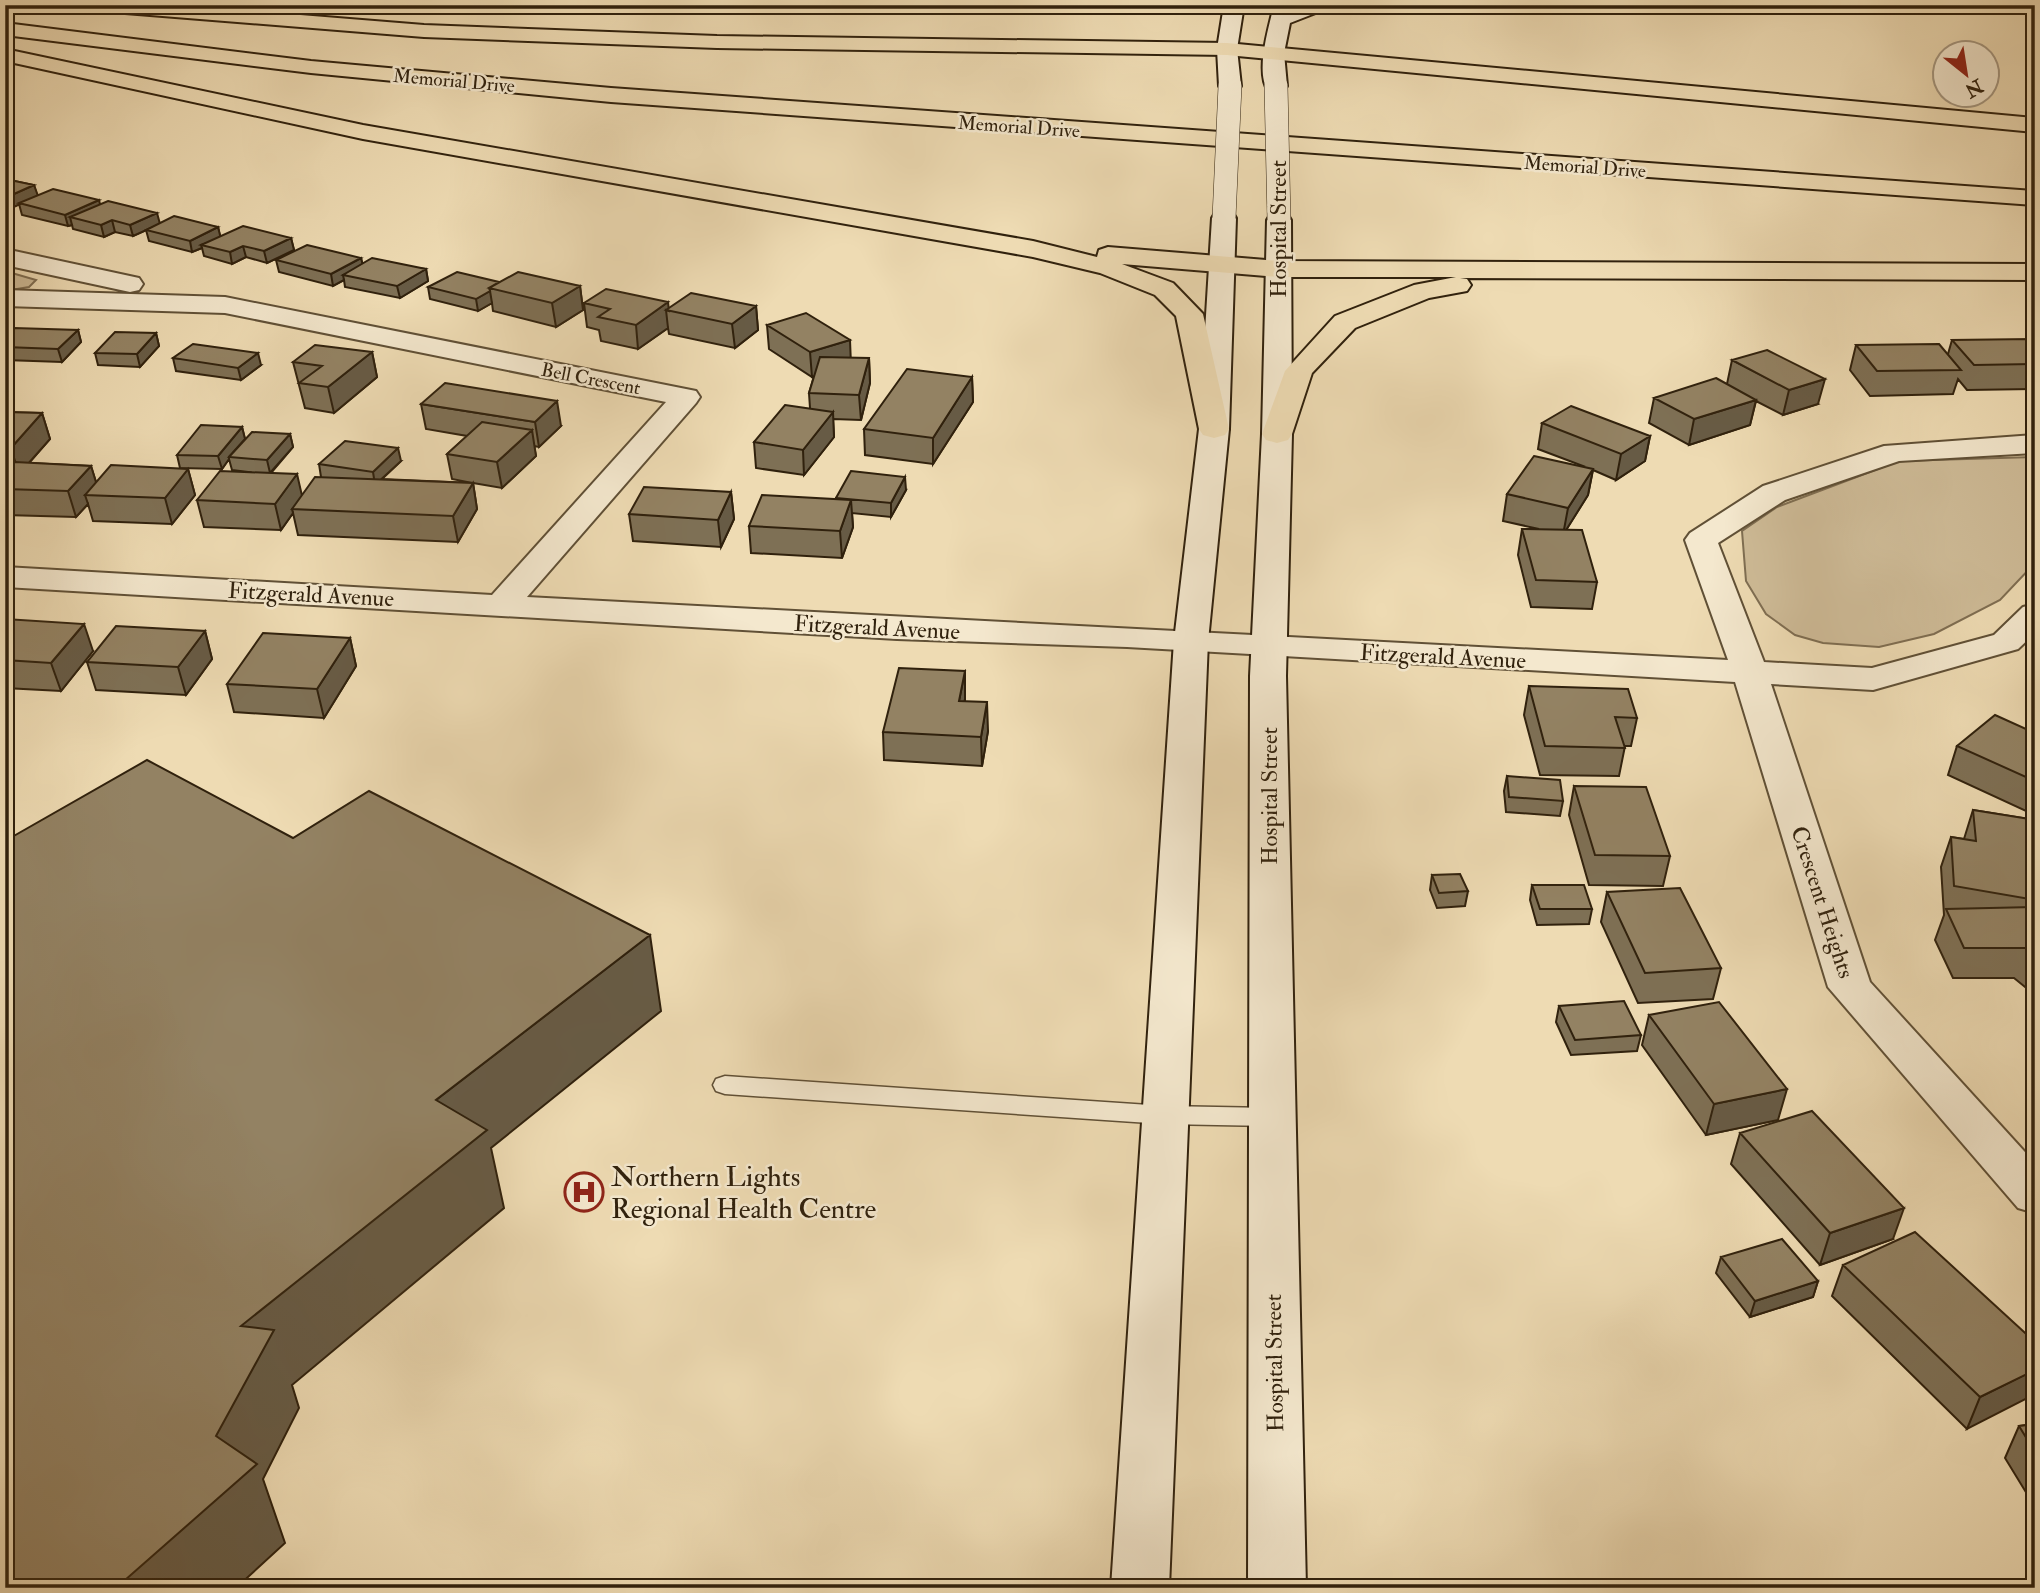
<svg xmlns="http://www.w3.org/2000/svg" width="2040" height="1593" font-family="'IM FELL Double Pica',serif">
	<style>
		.green { fill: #cebb97; stroke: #7f6e52; stroke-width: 2 }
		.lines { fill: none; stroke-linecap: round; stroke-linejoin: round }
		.lane-casing { stroke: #605036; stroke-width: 3 }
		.street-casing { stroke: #605036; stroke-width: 4 }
		.secondary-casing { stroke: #30210d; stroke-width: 4 }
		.highway-casing { stroke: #30210d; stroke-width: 4 }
		.lane { fill: #f4e8ce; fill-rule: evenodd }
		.street { fill: #f4e8ce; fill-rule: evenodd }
		.secondary { fill: #f4e8ce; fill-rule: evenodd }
		.highway { fill: #eedbb3; fill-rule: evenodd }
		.secondary-bridge-casing { stroke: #30210d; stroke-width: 24; stroke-linecap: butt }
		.secondary-bridge { stroke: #f4e8ce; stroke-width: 23 }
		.wall { fill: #7e7055; stroke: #30210d; stroke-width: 2 }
		.shaded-wall { fill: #675b45; stroke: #30210d; stroke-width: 2 }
		.building { fill: #938263; stroke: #30210d; stroke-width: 2 }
		.labels { text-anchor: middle; stroke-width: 5; stroke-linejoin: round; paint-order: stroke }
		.far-street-label { font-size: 19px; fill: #30210d; stroke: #f4e8ce }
		.street-label { font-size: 23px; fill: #30210d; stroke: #f4e8ce }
		.near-poi-label { font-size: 28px; fill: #30210d; stroke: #f4e8ce; text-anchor: start }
	</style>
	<rect width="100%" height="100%" fill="#eedbb3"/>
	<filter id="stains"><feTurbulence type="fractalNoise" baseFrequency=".00286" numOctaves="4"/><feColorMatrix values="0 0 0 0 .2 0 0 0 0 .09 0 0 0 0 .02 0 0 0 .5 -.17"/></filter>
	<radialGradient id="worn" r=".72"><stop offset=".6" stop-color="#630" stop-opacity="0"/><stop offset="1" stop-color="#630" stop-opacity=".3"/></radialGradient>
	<!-- green -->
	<path class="green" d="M5,271L36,280L29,287L5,291Z
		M2035,457V563L2000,600L1934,634L1879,647L1823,643L1795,635L1766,614L1746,581L1742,531L1777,507L1899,461Z"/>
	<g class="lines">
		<!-- lane casing -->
		<g class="lane-casing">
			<path id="lane" d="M725,1076L1164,1106L1270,1108L1279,1111L1283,1117L1279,1123L1270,1126L1164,1124L725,1094L716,1091L713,1085L716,1079Z"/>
		</g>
		<!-- street casing -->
		<g class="street-casing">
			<path id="street" d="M5,249L139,278L143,284L139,290L130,292L5,265Z
				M5,290L225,297L696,391L700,397L696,403L527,597L1728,660L1685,540L1690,533L1763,486L1884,446L2035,435V453L1899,461L1785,500L1718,543L1764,662L1872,668L1994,635L2023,607L2035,604V633L2018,649L1873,690L1771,684L1870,982L2035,1163V1213L2018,1208L1828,987L1735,682L1127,647L897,639L5,587V567L492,595L666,402L225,313L5,306Z"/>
		</g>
		<!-- secondary casing -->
		<g class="secondary-casing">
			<path id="secondary" d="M1224,5H1244L1237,49L1241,86L1238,91H1222L1219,86L1217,49Z
				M1274,5H1294L1293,8L1301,5H1329L1326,9L1290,23L1284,53L1287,86L1284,91H1268C1255,71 1269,27 1274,5Z
				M1224,211L1233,213L1236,218L1229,429L1208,641L1169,1588H1111L1174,641L1199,429L1212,218L1215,213Z
				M1279,213L1288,215L1291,220L1292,434L1286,676L1306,1588H1248L1250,676L1262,434L1267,220L1270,215Z"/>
		</g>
		<!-- highway casing -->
		<g class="highway-casing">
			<path id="highway" d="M90,5H177L424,25L717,36L1227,43L2035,118V132L1227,55L717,48L424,37L100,11Z
				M5,23L311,61L611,88L2035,191V205L611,102L311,73L5,35Z
				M5,49L363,125L1033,241L1097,257L1099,250L1108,247L1279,261L2035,264V280L1460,278L1467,279L1471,285L1467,291L1429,298L1355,328L1312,373L1292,434L1288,440L1277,443L1266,440L1262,434L1285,371L1335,316L1414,285L1456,277H1279L1122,264L1173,283L1203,314L1229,429L1225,435L1214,438L1203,435L1199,429L1176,316L1155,295L1100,273L1033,257L363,139L5,61Z"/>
		</g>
		<!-- lane -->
		<use href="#lane" class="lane"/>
		<!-- street -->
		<use href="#street" class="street"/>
		<!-- secondary -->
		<use href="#secondary" class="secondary"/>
		<!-- highway -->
		<use href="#highway" class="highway"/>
		<!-- secondary-bridge casing -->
		<g class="secondary-bridge-casing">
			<path id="secondary-bridge" d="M1276,86L1279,220
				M1224,218L1230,86"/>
		</g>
		<!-- secondary-bridge -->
		<use href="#secondary-bridge" class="secondary-bridge"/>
	</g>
	<!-- wall -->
	<path class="wall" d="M5,179L34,185L37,195L100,204L160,223L218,227L220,236L291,238L294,250L267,263L246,257L232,264L204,256L202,248L192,252L149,241L146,230L133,236L115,232L104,237L73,229L72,225L68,226L22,215L19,204L5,211Z
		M361,258L362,263L426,269L428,281L400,298L345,287L344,280L333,286L279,272L276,260Z
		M499,282L580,286L583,310L556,327L493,311L492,303L478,311L430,299L428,287Z
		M584,303L669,309L756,306L758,330L735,348L669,334L668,328L638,349L601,341L599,330L587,327Z
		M767,325L851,358H869L870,383L861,420L833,419L834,437L804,475L756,468L754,442L810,408L809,393L814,376L812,377L769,349Z
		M78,330L81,342L62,362L5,360V336Z
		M156,333L159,346L140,367L98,365L95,353Z
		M1952,340L2035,341V389L1967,390L1958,379L1953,394L1870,396L1850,370L1856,345L1948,354Z
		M372,352L377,377L334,413L305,408L293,362Z
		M173,358L261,365L241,380L176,371Z
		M1732,360L1818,404L1783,415L1756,401L1750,425L1689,445L1649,423L1654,398L1727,384Z
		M972,377L973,402L933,464L865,455L864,429Z
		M421,404L561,426L539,447L534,446L536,456L502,488L473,483L477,509L458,542L298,535L293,513L281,530L204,527L197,500L249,472L232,470L229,459L222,469L180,468L177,455L242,427L245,439L290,434L293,447L271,473L302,495L321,477L319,464L401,461L382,479L472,483L452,479L447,454L467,436L426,429Z
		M5,412L42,413L50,439L29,463L91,466L96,482L188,469L195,495L172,524L93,521L88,504L76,517L5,515Z
		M1542,423L1650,436L1645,461L1616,480L1593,470L1588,495L1566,530L1597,582L1592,609L1531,607L1518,555L1522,529H1539L1503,521L1507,494L1583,466L1538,449Z
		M906,490L891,517L852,513L853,527L842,558L751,553L749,526L836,500V498Z
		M731,492L734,519L721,547L633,541L629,514Z
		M5,619L93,651L61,691L5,688Z
		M205,631L212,659L186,695L96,690L87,662Z
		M350,638L356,666L324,718L234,712L227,684Z
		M965,671V701L988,731L982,766L884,760L883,732Z
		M1529,686L1637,718L1631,746H1625L1619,776L1540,775L1524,715Z
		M2035,733V815L1948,775L1957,746Z
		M1507,776L1563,801L1560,816L1506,812L1504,791Z
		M1574,786L1670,856L1663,886L1589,885L1569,815Z
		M1973,810L2035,820V995L2014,978H1953L1935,940L1944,915L1941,867L1951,837L1964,839Z
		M1432,875L1468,891L1465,906L1437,908L1430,890Z
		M1532,885L1592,909L1589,924L1537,925L1530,900Z
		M1607,892L1721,968L1713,999L1638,1003L1601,922Z
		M1559,1006L1641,1035L1637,1051L1571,1055L1556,1022Z
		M1649,1015L1778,1120L1706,1135L1642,1045Z
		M1740,1133L1893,1239L1820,1265L1731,1164Z
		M1721,1257L1818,1281L1813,1297L1750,1317L1716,1273Z
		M1843,1265L2035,1342L1967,1429L1832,1296Z
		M2035,1424V1507L2005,1458L2019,1426Z"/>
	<!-- shaded-wall -->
	<path class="shaded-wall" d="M34,185L38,196L5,211V198Z
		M99,200L102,212L70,217L72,225L68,226L65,215Z
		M157,213L160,224L133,236L130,225Z
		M112,220L115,232L104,237L101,225Z
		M218,227L221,239L201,245L202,248L192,252L190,241Z
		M291,238L294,250L267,263L264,251Z
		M243,246L246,257L232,264L230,252Z
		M361,258L364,270L343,275L344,280L333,286L331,274Z
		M426,269L428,281L400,298L397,286Z
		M580,286L583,310L556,327L552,303Z
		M490,291L492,303L478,311L476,299Z
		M668,302L669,311L666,310L668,328L638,349L636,325Z
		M756,306L758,330L735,348L732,324Z
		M78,330L81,342L62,362L58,349Z
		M156,333L159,346L140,367L137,354Z
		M850,340L851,365L812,377L810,352Z
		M372,352L377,377L334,413L328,387Z
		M258,353L261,365L241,380L238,368Z
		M869,358L870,383L861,420L859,395Z
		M972,377L973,402L933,464V438Z
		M1825,379L1818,404L1783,415L1789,390Z
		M1756,400L1750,425L1689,445L1694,419Z
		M557,401L561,426L539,447L535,422Z
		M833,412L834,437L804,475L803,450Z
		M42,413L50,439L19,474L11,448Z
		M242,427L245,439L229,457V459L222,469L218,456Z
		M532,430L536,456L502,488L497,462Z
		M290,434L293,447L270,473L267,460Z
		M1650,436L1645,461L1616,480L1621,454Z
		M398,448L401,461L375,485L373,472Z
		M91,466L99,492L85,495L88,504L76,517L68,491Z
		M188,469L195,495L172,524L165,498Z
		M1593,469L1588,495L1563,535L1568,508Z
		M297,474L303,500L292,509L293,513L281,530L275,504Z
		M905,477L906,490L891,517V503Z
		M473,483L477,509L458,542L453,516Z
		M731,492L734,519L721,547L718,520Z
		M851,500L853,527L842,558L840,531Z
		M84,624L93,651L61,691L51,663Z
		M205,631L212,659L186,695L178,667Z
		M350,638L356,666L324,718L317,689Z
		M965,671V699L959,730V701Z
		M987,702L988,731L982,766L981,737Z
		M650,935L661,1011L491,1148L504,1208L292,1385L299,1408L263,1479L285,1543L236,1588H116L216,1436L241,1326L436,1100Z
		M1787,1089L1778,1120L1706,1135L1714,1104Z
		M1904,1208L1893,1239L1820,1265L1830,1233Z
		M1818,1281L1813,1297L1750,1317L1755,1301Z
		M2035,1370V1394L1967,1429L1980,1397Z"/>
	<!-- building -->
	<path class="building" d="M5,179L34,185L5,198Z
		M53,189L99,200L65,215L19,203Z
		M108,201L157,213L130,225L112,220L101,225L70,217Z
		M174,216L218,227L190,241L146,230Z
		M243,226L291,238L264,251L243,246L230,252L201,245Z
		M307,245L361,258L331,274L276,260Z
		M372,258L426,269L397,286L343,275Z
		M457,272L499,282L489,288L490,291L476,299L428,287Z
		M518,272L580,286L552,303L489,288Z
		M606,289L668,302L636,325L598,317L610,309L584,303Z
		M691,293L756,306L732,324L666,310Z
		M806,313L850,340L810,352L767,325Z
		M14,328L78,330L58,349L5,347V336Z
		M115,332L156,333L137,354L95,353Z
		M2032,339L2035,341V364L1974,365L1952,340Z
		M193,344L258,353L238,368L173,358Z
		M1939,344L1961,370L1877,371L1856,345Z
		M315,345L372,352L328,387L299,383L322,366L293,362Z
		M1767,350L1825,379L1789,390L1732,360Z
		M820,357L869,358L859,395L809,393Z
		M907,369L972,377L933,438L864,429Z
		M1716,378L1756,400L1694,419L1654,398Z
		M445,383L557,401L535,422L421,404Z
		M785,405L833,412L803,450L754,442Z
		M1571,406L1650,436L1621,454L1542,423Z
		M5,412L42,413L11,448H5Z
		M482,422L532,430L497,462L447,454Z
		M201,425L242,427L218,456L177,455Z
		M252,432L290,434L267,460L229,457Z
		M345,441L398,448L373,472L319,464Z
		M1534,456L1593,469L1568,508L1507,494Z
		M15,462L91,466L68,491L5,489V472Z
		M111,465L188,469L165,498L85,495Z
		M220,471L297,474L275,504L197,500Z
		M851,471L905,477L891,503L836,498Z
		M315,477L473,483L453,516L292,509Z
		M644,487L731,492L718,520L629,514Z
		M762,495L851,500L840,531L749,526Z
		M1522,529L1582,530L1597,582L1536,580Z
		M5,619L84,624L51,663L5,660Z
		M116,626L205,631L178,667L87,662Z
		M263,633L350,638L317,689L227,684Z
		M899,668L965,671L959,701L987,702L981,737L883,732Z
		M1529,686L1628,689L1637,718L1615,717L1625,748L1545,746Z
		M1995,715L2035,733V781L1957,746Z
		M147,760L293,838L369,791L650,935L436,1100L487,1130L241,1326L274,1330L216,1436L257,1464L116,1588H5V841Z
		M1507,776L1560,780L1563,801L1509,797Z
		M1574,786L1646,787L1670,856L1595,855Z
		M1973,810L2035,820V900L1954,886L1951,837L1976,841Z
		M1460,874L1468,891L1439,893L1432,875Z
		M1532,885H1584L1592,909H1540Z
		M1680,888L1721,968L1645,973L1607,892Z
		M2035,907V955L2025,948H1964L1946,909Z
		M1624,1001L1641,1035L1575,1040L1559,1006Z
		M1719,1002L1787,1089L1714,1104L1649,1015Z
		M1812,1111L1904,1208L1830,1233L1740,1133Z
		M1915,1232L2035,1342V1370L1980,1397L1843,1265Z
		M1782,1239L1818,1281L1755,1301L1721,1257Z
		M2035,1424V1452L2019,1426Z"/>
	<!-- icons -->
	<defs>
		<g id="hospital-ring" transform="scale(2.0125)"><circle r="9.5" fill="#f4e8ce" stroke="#8f2418" stroke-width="1.5"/><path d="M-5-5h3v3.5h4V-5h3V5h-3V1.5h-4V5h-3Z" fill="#8f2418"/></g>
	</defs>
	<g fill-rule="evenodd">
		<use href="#hospital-ring" x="584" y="1192"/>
	</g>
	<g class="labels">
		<!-- far-street labels -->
		<g class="far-street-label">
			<text transform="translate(454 80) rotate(5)" y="7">Memorial Drive</text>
			<text transform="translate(1019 126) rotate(4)" y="7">Memorial Drive</text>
			<text transform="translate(1585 166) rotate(4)" y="7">Memorial Drive</text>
			<text transform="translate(591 378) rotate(11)" y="7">Bell Crescent</text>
		</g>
		<!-- street labels -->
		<g class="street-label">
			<text transform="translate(1278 229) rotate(-90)" y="8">Hospital Street</text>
			<text transform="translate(311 594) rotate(3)" y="8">Fitzgerald Avenue</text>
			<text transform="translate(877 627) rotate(3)" y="8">Fitzgerald Avenue</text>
			<text transform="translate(1443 656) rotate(3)" y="8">Fitzgerald Avenue</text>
			<text transform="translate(1269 796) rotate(-90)" y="8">Hospital Street</text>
			<text transform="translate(1823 902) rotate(72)" y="8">Crescent Heights</text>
			<text transform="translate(1274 1363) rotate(-91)" y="8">Hospital Street</text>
		</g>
		<!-- near-poi labels -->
		<g class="near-poi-label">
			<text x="611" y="1186">Northern Lights<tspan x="611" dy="32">Regional Health Centre</tspan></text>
		</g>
	</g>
	<!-- margin -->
	<rect width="2040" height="1593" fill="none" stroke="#eedbb3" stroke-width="28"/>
	<rect x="7" y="7" width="2026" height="1579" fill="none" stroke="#30210d" stroke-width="3.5"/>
	<rect x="14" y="14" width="2012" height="1565" fill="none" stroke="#30210d" stroke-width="2"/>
	<!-- north arrow -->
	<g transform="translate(1966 74) rotate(150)"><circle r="33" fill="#f4e8ce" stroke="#a69881" stroke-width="2"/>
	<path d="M0-5L12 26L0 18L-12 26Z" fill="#8f2418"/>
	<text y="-10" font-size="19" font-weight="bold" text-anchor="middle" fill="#30210d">N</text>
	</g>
	<rect width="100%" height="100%" filter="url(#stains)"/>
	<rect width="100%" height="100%" fill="url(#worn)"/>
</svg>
